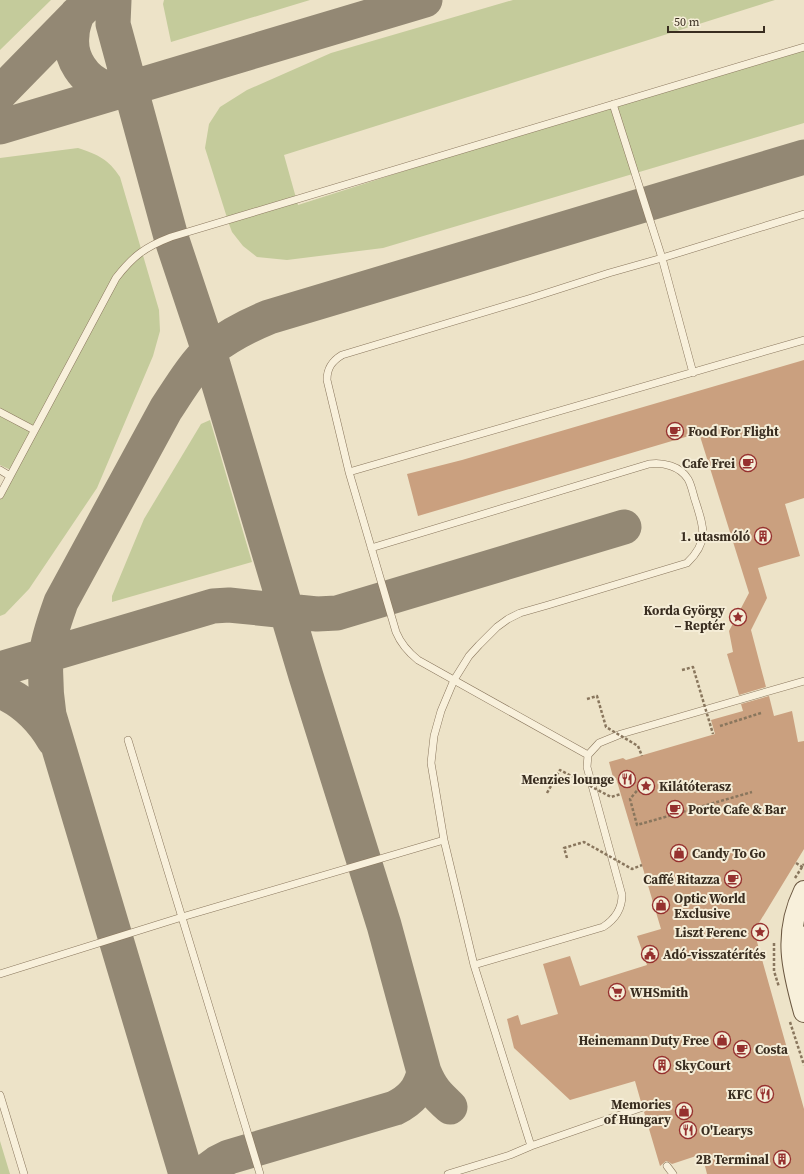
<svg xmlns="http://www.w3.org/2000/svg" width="804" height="1174" font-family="'Source Serif 4',serif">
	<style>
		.green { fill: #c4cb9b }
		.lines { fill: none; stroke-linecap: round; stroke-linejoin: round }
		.taxiway { stroke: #938874; stroke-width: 35 }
		.building { fill: #caa07f }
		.lane-casing { stroke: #89765d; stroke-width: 8 }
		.street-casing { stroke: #89765d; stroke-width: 16 }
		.secondary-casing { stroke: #6b5740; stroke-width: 22 }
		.path { stroke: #89765d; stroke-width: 2.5; stroke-dasharray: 3 2; stroke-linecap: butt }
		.lane { stroke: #f8f0db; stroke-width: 7 }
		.street { stroke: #f8f0db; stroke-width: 14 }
		.secondary { stroke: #f8f0db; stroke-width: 20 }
		.path-bridge { stroke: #89765d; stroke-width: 2.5; stroke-dasharray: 3 2; stroke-linecap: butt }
		.labels { text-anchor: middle; stroke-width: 4; stroke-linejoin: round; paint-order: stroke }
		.poi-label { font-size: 13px; font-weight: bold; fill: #392d20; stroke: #f5edd7; text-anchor: start }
	</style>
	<rect width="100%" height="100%" fill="#ede3c8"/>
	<!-- green -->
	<path class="green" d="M0,0H51L0,50Z
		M164,0H310L171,42L163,4Z
		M513,0H775L284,155L298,205L613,104L804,50V123L383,248L287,260L257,257L243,246L232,232L229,224L205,148L209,124L220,107L247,90L331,53Z
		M78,148C99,155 108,159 120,177L159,310L160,331L153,356L97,488L29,589L5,614L0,616V495L13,471L0,465V158Z
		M210,420L252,562L112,602V596L144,519L201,424Z
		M0,1141L10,1174H0Z"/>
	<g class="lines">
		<!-- taxiway -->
		<path class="taxiway" d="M114,0L113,24L171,237L209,351L306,676L384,925L424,1072C431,1089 437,1095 450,1107
			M77,14C75,21 72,28 72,35C69,58 84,81 106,88C114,90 122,89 130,88
			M0,93L91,0
			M0,127L425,0
			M0,669L213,606L229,605L317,614L337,613L624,527
			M0,691C24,701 41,718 54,740
			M186,1174L49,715C46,696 45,676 46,656C48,638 55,619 61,602L166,409C178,391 194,364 210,350C228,336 247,326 269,317L804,157
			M202,1174L217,1163L229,1157L395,1108C411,1100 420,1090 424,1072"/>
	</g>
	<!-- building -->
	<path class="building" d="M804,360V498L785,504L800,556L758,568L767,598L751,630L766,687L739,695L727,654L733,652L729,631L749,593L699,433L418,516L407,474L462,460Z
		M769,696L774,716L792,711L798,742L804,741V849L754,931L804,1109V1174H707L702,1154L672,1164L669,1162L666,1161L660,1166L644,1112L647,1110L648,1106L646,1103L641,1102L635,1081L570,1100L514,1048L507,1019L518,1015L521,1025L558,1014L543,964L570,956L580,986L647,965L637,936L661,929L616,778L613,777L609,762L623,758L626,760L715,734L711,720L743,711L741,704Z"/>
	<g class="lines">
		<!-- lane casing -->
		<g class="lane-casing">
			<path id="lane" d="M613,104L662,258L693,373
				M0,412L34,430
				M0,470L10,476
				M349,472L804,340
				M0,495L116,278C133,256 145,247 171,237L804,47
				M371,548L649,464C663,462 680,466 688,479C692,486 693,495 696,503C704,528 709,542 687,563L548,605L520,613L508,619L497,627L479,645L469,656L454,680L441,711L434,736L431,763L444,840L474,965L531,1146
				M128,740L260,1174
				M588,755L418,660C408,652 401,644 396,632L349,472L327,380C327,368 332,361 342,355L528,299L609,273L662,258L804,214
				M474,965L603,927C614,920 622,909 622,895L587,767L588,755L599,743L621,734L804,681
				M0,974L182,917L444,840
				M0,1095L24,1174
				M667,1166L673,1174
				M448,1174L510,1155L531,1146L643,1107"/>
		</g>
		<!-- street casing -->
		<g class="street-casing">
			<path id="street" d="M801,933V948L804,962"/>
		</g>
		<!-- secondary casing -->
		<g class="secondary-casing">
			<path id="secondary" d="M804,891C783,934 792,969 804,1012"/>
		</g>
		<!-- path -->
		<path class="path" d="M720,726L761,713
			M640,787L630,799L637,825L752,792
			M796,863L804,868
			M795,878L804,864
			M774,943V971L779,987
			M790,1022L804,1065"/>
		<!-- lane -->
		<use href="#lane" class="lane"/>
		<!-- street -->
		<use href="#street" class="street"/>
		<!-- secondary -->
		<use href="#secondary" class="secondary"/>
		<!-- path-bridge -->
		<path class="path-bridge" d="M682,670L693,667L713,734
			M587,699L597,696L606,727L638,746L642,756
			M547,793L560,770L611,797L621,794
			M567,858L564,848L584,842L632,869L642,865"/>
	</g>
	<!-- icons -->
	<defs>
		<g id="cafe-ring" transform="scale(0.9)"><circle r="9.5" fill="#f5edd7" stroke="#96312f" stroke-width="1.5"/><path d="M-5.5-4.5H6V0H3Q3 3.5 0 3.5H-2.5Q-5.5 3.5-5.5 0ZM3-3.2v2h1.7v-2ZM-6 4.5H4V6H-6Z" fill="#96312f"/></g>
		<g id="building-ring" transform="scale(0.9)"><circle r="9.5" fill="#f5edd7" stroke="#96312f" stroke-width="1.5"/><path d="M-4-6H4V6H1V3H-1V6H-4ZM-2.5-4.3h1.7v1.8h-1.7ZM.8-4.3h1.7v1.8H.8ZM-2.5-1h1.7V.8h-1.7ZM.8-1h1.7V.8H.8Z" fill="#96312f"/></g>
		<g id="sight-ring" transform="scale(0.9)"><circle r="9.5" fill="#f5edd7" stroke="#96312f" stroke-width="1.5"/><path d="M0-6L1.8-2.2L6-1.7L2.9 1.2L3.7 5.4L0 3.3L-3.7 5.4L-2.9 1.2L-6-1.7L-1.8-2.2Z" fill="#96312f"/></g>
		<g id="restaurant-ring" transform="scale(0.9)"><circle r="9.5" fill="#f5edd7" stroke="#96312f" stroke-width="1.5"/><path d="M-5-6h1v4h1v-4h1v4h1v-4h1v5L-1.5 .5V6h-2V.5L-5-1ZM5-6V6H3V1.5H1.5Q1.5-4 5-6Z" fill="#96312f"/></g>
		<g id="shop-ring" transform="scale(0.9)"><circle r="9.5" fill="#f5edd7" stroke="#96312f" stroke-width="1.5"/><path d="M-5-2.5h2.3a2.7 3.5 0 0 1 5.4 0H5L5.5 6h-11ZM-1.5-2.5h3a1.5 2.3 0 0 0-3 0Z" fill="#96312f"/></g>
		<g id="civic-ring" transform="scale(0.9)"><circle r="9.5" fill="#f5edd7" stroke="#96312f" stroke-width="1.5"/><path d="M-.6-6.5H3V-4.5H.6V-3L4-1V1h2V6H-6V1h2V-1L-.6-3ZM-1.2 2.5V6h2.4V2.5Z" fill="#96312f"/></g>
		<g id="supermarket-ring" transform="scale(0.9)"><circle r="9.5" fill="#f5edd7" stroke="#96312f" stroke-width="1.5"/><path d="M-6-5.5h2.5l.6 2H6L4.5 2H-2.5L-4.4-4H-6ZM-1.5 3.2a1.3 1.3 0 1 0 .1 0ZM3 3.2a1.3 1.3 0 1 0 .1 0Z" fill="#96312f"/></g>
	</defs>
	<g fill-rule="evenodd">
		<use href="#cafe-ring" x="675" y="431"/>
		<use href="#cafe-ring" x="748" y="463"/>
		<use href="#building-ring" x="763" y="536"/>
		<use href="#sight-ring" x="738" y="617"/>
		<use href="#restaurant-ring" x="627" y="779"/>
		<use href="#sight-ring" x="646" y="786"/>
		<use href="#cafe-ring" x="675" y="809"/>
		<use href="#shop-ring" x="679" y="853"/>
		<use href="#cafe-ring" x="733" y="879"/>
		<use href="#shop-ring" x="661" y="905"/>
		<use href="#sight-ring" x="760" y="932"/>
		<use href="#civic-ring" x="650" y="954"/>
		<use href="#supermarket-ring" x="617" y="992"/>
		<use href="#shop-ring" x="722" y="1040"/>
		<use href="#cafe-ring" x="742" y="1049"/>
		<use href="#building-ring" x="662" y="1065"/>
		<use href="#restaurant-ring" x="765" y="1094"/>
		<use href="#shop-ring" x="684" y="1111"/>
		<use href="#restaurant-ring" x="688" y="1130"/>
		<use href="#building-ring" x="782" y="1159"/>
	</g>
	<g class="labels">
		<!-- poi labels -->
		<g class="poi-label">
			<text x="688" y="436">Food For Flight</text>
			<text x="735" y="468" text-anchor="end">Cafe Frei</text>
			<text x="750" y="541" text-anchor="end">1. utasmóló</text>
			<text x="725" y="615" text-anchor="end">Korda György<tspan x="725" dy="15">– Reptér</tspan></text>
			<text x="614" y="784" text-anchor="end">Menzies lounge</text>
			<text x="659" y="791">Kilátóterasz</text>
			<text x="688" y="814">Porte Cafe &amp; Bar</text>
			<text x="692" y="858">Candy To Go</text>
			<text x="720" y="884" text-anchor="end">Caffé Ritazza</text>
			<text x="674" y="903">Optic World<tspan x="674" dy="15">Exclusive</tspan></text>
			<text x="747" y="937" text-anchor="end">Liszt Ferenc</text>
			<text x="663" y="959">Adó-visszatérítés</text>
			<text x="630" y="997">WHSmith</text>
			<text x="709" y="1045" text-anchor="end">Heinemann Duty Free</text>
			<text x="755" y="1054">Costa</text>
			<text x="675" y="1070">SkyCourt</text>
			<text x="752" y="1099" text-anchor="end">KFC</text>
			<text x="671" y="1109" text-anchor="end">Memories<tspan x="671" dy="15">of Hungary</tspan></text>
			<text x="701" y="1135">O'Learys</text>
			<text x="769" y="1164" text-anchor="end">2B Terminal</text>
		</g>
	</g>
	<!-- scale -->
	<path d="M668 26v6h96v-6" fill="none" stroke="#392d20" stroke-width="2"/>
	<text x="674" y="26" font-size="12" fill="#392d20" stroke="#f5edd7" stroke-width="3" paint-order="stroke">50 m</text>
</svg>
